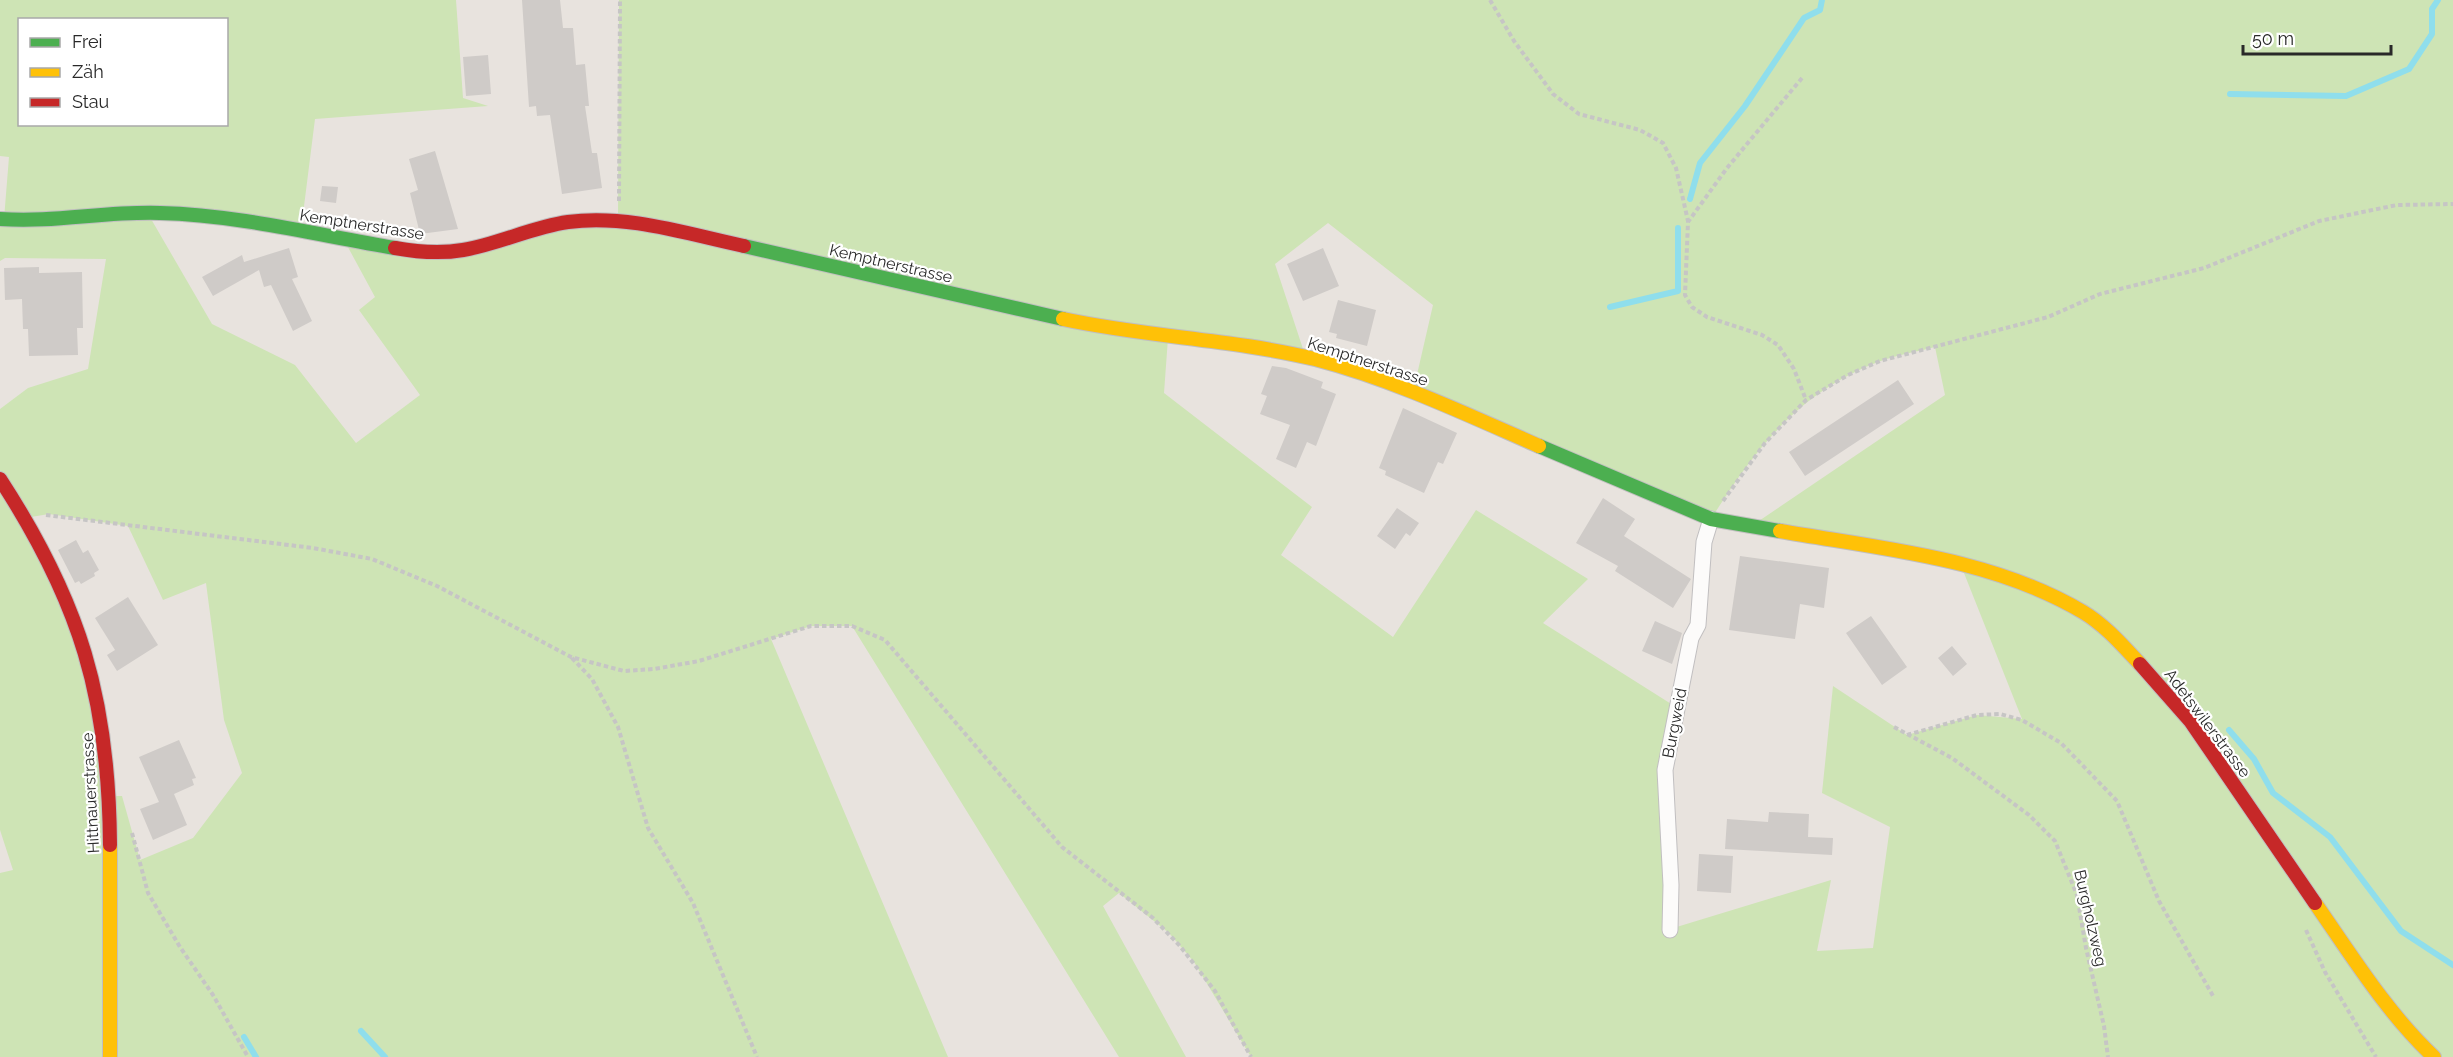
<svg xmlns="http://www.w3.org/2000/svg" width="2453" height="1057" font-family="Raleway,sans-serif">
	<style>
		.green { fill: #cee4b5; fill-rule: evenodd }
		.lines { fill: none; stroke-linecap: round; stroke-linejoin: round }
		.stream { stroke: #8fdeec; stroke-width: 6 }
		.building { fill: #cfcbc8 }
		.street-casing { stroke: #c1bfc0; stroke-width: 17 }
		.fast-casing { stroke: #c1bfc0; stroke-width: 16 }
		.slow-casing { stroke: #c1bfc0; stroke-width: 16 }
		.jam-casing { stroke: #c1bfc0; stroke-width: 16 }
		.path { stroke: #c6c5c5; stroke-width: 4; stroke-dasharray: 4.5 3; stroke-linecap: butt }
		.street { stroke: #fcfbfa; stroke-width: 15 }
		.fast { stroke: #4caf50; stroke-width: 14 }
		.slow { stroke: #ffc107; stroke-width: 14 }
		.jam { stroke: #c62828; stroke-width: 14 }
		.labels { text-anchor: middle; stroke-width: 4.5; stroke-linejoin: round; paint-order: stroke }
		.street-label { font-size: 16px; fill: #292929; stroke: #fff }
	</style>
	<rect width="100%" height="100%" fill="#e8e3de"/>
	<!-- green -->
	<path class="green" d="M0,0H456L463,98L488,106L315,119L301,230L147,212L212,324L295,365L356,443L420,395L359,310L375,297L343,238L425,252L618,220L619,0H2453V1057H1251L1194,962L1169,933L1119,893L1103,906L1186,1057H1119L852,626H811L771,639L948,1057H0V873L13,870L0,830V409L28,388L88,369L106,259L5,258L0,261V219H4L9,157L0,156ZM20,20H226V124H20ZM1328,223L1433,305L1413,392L1711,519C1755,449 1798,393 1878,362C1896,355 1916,352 1935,347L1945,395L1750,527L1960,563L2022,719L1977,715L1907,735L1833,686L1822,793L1890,827L1873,948L1817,951L1831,880L1670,929L1665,770L1676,707L1543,623L1588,579L1476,510L1393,637L1281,555L1312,507L1164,393L1168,338L1306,358L1275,264ZM49,514L128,526L163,600L206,583L224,720L242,773L193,838L140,860L122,796H110L83,643L25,518Z"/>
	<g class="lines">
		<!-- stream -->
		<path class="stream" d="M2230,94L2346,96L2409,69L2432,34V9L2438,0
			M1690,199L1700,163L1745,106L1804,18L1820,10L1822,0
			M1610,307L1678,291V228
			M2229,730L2254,759L2273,793L2330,837L2401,931L2453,965
			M361,1031L385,1057
			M244,1037L256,1057"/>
	</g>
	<!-- building -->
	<path class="building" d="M522,0H560L563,28H573L576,65L585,64L589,106H585L592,153H597L602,188L562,194L550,115L537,116L536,106L529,107Z
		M488,55L491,94L466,96L463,57Z
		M435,151L458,229L420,234L410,193L418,190L409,159Z
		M322,186L338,187L336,203L320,201Z
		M289,248L298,277L292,279L312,321L293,331L271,285L264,287L259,270L213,296L202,277L242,255L244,262Z
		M1323,248L1339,286L1303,301L1287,264Z
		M39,267V273L82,272L83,328H77L78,355L29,356L28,329H23L22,299L5,300L4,268Z
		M1338,300L1376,310L1367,346L1336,338L1337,334L1329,332Z
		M1272,366L1286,368L1323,382L1321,388L1336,394L1316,446L1307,442L1296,468L1276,459L1290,425L1260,414L1267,396L1261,394Z
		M1898,380L1914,404L1805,476L1789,452Z
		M1403,408L1457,433L1443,464L1438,462L1424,493L1385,475L1386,471L1379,468Z
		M1603,498L1635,519L1624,536L1691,579L1673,608L1615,571L1618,566L1576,543Z
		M1397,508L1419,523L1410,536L1406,533L1395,549L1377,536Z
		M76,540L83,553L88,550L99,570L94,573L95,576L81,584L79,581L75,583L58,550Z
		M1740,556L1829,568L1824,608L1800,604L1795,639L1729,630Z
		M128,597L158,645L117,671L107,655L115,650L95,618Z
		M1871,616L1907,667L1882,685L1846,633Z
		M1655,621L1682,633L1672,664L1642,651Z
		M1952,646L1967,664L1953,676L1938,658Z
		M179,740L196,778L192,779L194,785L174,794L187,825L153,840L140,809L159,802L139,757Z
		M1769,812L1809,814L1808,837L1833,838L1832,855L1725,849L1727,819L1768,822Z
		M1699,854L1733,856L1731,893L1697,891Z"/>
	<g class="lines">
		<!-- street casing -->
		<g class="street-casing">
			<path id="street" d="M1670,930L1671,885L1665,770L1691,638L1698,625L1704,542L1711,519"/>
		</g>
		<!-- fast casing -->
		<g class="fast-casing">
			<path id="fast" d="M0,219C54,223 106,211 160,213C239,215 317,235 395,248
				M744,246L1063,319
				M1539,446L1711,519L1780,531"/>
		</g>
		<!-- slow casing -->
		<g class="slow-casing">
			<path id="slow" d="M1063,319C1146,337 1232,339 1315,359C1392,379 1466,414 1539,446
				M1780,531C1883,549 1992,558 2083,612C2105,625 2123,646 2140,664
				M110,845V1057
				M2315,903C2352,956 2387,1013 2434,1057"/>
		</g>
		<!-- jam casing -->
		<g class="jam-casing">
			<path id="jam" d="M395,248C417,252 440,254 463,250C499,244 532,227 568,222C627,214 687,234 744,246
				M0,479C80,602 109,698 110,845
				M2140,664L2191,722L2315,903"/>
		</g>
		<!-- path -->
		<path class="path" d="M1490,0L1514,41L1553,94L1579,114L1640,130L1663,143L1676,168L1688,221
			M1802,78L1727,168L1688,222L1685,295L1692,307L1707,317L1762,335L1778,345L1794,369L1806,400
			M619,201L620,0
			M1723,501L1765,443L1806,400L1848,375L1880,361L2048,317L2100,294L2204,268L2319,221L2397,205L2453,204
			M46,515L313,548L372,559L437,586L571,657L624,671L654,669L699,661L811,626H852L885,640L1062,847L1153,918L1180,946L1215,991L1251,1057
			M572,658L592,679L618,727L648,828L693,903L757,1057
			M1894,727L1952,758L2029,815L2055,841L2077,895L2086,948L2104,1026L2108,1057
			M1907,735L1977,715L2000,714L2022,720L2061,743L2117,801L2159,901L2213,996
			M132,833L148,893L180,947L213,995L248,1057
			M2306,930L2325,972L2376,1057"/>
		<!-- street -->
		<use href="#street" class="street"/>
		<!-- fast -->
		<use href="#fast" class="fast"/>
		<!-- slow -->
		<use href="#slow" class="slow"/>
		<!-- jam -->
		<use href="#jam" class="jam"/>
	</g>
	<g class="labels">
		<!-- street labels -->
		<g class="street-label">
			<text transform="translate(362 224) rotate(9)" y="6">Kemptnerstrasse</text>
			<text transform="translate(891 263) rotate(13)" y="6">Kemptnerstrasse</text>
			<text transform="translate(1368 361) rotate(18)" y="6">Kemptnerstrasse</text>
			<text transform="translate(1674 723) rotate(-79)" y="6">Burgweid</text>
			<text transform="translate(2208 723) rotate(53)" y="6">Adetswilerstrasse</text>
			<text transform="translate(90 793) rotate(-93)" y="6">Hittnauerstrasse</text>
			<text transform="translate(2091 918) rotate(77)" y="6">Burgholzweg</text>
		</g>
	</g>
	<!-- legend -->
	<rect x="18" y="18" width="210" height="108" fill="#ffffff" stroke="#a9a9a9" stroke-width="1.5"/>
	<rect x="30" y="38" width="30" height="9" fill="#4caf50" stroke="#a9a9a9" stroke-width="1.5"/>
	<text x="72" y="48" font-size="18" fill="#292929">Frei</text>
	<rect x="30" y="68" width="30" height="9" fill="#ffc107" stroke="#a9a9a9" stroke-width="1.5"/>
	<text x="72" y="78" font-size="18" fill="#292929">Zäh</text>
	<rect x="30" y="98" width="30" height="9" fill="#c62828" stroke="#a9a9a9" stroke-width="1.5"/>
	<text x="72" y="108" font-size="18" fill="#292929">Stau</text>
	<!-- scale -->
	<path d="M2243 45v9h148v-9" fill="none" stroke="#292929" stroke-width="3"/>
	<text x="2252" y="45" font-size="18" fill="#292929" stroke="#ffffff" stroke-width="4.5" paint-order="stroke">50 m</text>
</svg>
